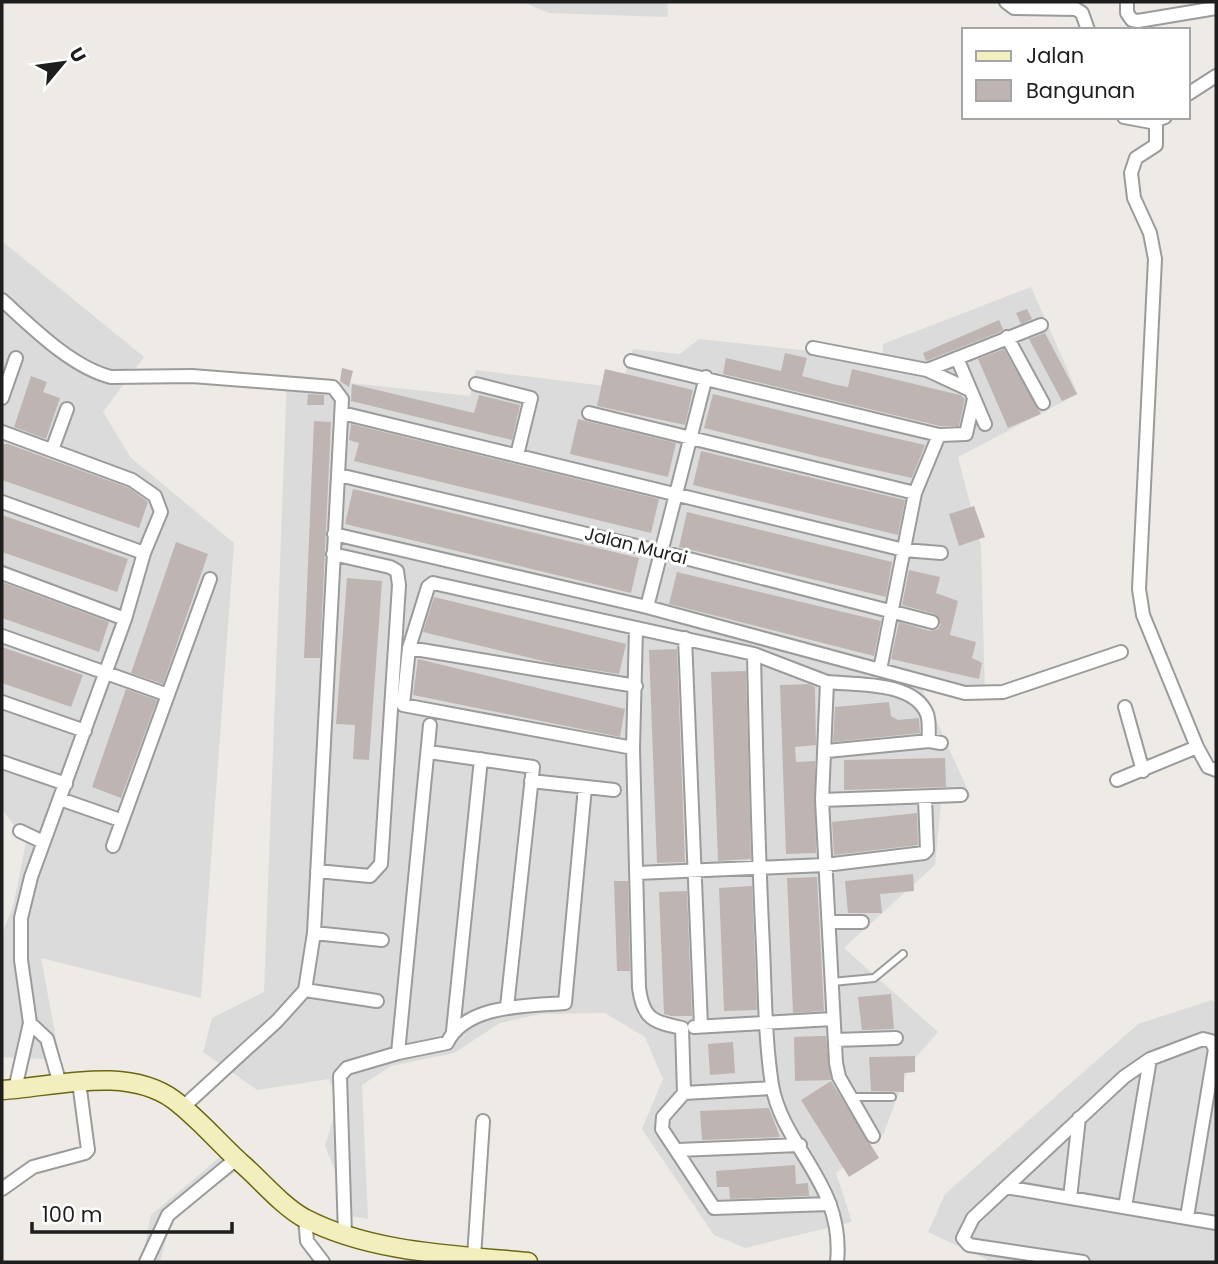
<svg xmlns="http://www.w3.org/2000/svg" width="1218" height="1264" font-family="Poppins,sans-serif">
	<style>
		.residential { fill: #dcdbdb }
		.building { fill: #beb5b2 }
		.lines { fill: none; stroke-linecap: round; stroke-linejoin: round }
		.lane-casing { stroke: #9b9b9b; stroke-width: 10 }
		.street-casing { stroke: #9b9b9b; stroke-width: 16 }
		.secondary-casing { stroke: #6a6710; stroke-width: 21 }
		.lane { stroke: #fff; stroke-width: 6 }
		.street { stroke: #fff; stroke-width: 12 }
		.secondary { stroke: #f3eebe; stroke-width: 18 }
		.labels { text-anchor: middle; stroke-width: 6; stroke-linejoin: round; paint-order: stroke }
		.street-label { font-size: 18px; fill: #1e1e1e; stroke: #fff }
	</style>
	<rect width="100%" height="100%" fill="#eeeae5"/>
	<!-- residential -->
	<path class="residential" d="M523,2H667L668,17L549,13Z
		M2,241L144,357L103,412L131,458L234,543L201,998L41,958L60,1060L2,1057V933L13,907L26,842L2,809Z
		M1031,287L1078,394L958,457L981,546L985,695L921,687L971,797L941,804L935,865L844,948L938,1032L910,1064L883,1135L836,1173L852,1222L745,1248L714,1235L642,1129L663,1079L645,1037L605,1013L540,1014L500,1023L454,1053L391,1066L362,1085L368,1219L340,1214V1183L325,1146L338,1103L329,1079L257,1090L203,1052L212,1018L264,992L287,376L470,396L476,370L621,388L633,349L680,354L699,339L883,359V344Z
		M1212,1000L1216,1004V1262H987L986,1259L928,1232L945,1194L1138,1024Z
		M226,1152L241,1168L172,1217L160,1262H141L151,1215Z"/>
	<!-- building -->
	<path class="building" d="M1027,309L1032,319L1021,324L1016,313Z
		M999,320L1003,329L1000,332L926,361L923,353Z
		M1045,333L1077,394L1062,401L1029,339Z
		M1004,349L1041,414L1008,428L978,359Z
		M785,353L807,358L802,376L837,385L848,387L852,369L960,395L965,399L959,426H940L723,374L726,358L781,371Z
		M342,368L353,371L349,387L340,381Z
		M605,369L693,390L685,425L597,406Z
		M31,376L47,382L43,392L60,398L46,439L14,427Z
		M352,384L474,413L479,395L520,405L512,440L351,401Z
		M308,394L324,395V405H307Z
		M713,394L877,434L925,445L912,478L853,465L704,428Z
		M578,419L676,443L668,477L570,454Z
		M314,421L331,422L320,658H304Z
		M351,424L659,499L651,533L354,461L359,443L349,440Z
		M2,444H8L129,488L148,502L139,528L2,480Z
		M701,451L905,500L898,535L693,485Z
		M353,489L639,558L631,593L345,524Z
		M974,506L985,537L959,546L949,514Z
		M687,512L892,562L886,597L679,547Z
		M2,515L128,559L117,592L2,552Z
		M176,542L208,554L163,684L131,673Z
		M909,570L940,577L936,593L958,601L950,635L976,642L972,658L982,663L979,679L891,659L899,622L930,631L938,629L941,624L935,614L902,605Z
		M677,572L881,621L874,656L669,604Z
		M347,578L382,581L369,760L353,759L355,725L336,724Z
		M2,582L109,622L99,652L2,618Z
		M434,597L626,644L619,674L555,664L423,632Z
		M2,647L83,675L71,707L2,683Z
		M677,649L685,862L657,863L649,650Z
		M418,659L625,709L620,737L413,695Z
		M746,671L751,859L718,861L711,672Z
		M809,684L815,687L816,745L795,747L796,762L815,761L816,853L786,854L780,685Z
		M126,689L157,700L121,798L92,787Z
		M889,702L891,716L898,720L919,718L920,733L833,742L835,707Z
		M945,758L946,787L844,790V760Z
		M917,813L918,845L834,855L832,822Z
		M913,874L914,891L880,894L882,913H848L845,881Z
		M817,877L824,1011L793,1013L787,878Z
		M614,881H628L630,971H617Z
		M752,886L757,1010L724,1011L719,888Z
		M687,891L692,1016H671L664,1014L659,892Z
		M891,994L894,1029L862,1030L858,997Z
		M818,1036H826L831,1080L795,1081L794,1037Z
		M733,1042L735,1073L710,1075L708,1044Z
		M915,1056V1072L904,1073V1092L871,1091L869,1057Z
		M831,1081L879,1158L849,1177L801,1100Z
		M769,1108L780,1137L702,1140L700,1111Z
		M795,1165L796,1184L808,1183L809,1196L730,1199L729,1187H717L716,1171Z"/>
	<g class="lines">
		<!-- lane casing -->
		<g class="lane-casing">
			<path id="lane" d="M832,982L874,978L903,954
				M852,1097H892"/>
		</g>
		<!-- street casing -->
		<g class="street-casing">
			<path id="street" d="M1006,2L1014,8L1076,9L1082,13L1088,30
				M1127,2V13L1132,20L1138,21L1216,8
				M1188,94L1216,76
				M1124,117L1151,122L1165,117
				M1156,121V145L1136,158L1131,173L1134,198L1150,233L1155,259L1139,589L1143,615L1197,747L1208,767L1216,770
				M2,300C32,327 71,367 111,377L192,376L333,387L342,399L314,933L305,990L277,1021L182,1108
				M1007,337L1043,403
				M813,348L927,370L1041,325
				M957,358L985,424
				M631,361L939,435L966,434L974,399
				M927,370L968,389
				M476,384L531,398L517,455
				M2,398L16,358
				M342,413L904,550L941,553
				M589,413L915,493
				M2,432L132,480L155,496L161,512L144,553L125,619L31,877L21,918V960L30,1023L15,1089
				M52,450L67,409
				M339,475L662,552L932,622
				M2,502L144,553
				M334,534L647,607L965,693L1003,692L1121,652
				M2,573L125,619
				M647,607L706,377
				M636,628L633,748L639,988C643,1019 653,1022 682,1028L684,1093L663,1117L662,1129L714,1208L830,1204
				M2,636L168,695
				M685,638L701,1026
				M409,648L636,686
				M754,654C756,752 758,849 763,947C765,993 765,1040 772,1085C783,1148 845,1184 837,1262
				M880,670L915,493L939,435
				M827,682C856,685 914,681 927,714C930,722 928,733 929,741
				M2,702L85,731
				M1125,707L1143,771
				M633,748L403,705L409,648L428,587L433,583L754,654L827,682L822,800L836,1063L839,1077L873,1136
				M827,751L929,741L941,743
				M429,752L533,767L507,1007
				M2,762L66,784
				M1117,780L1197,747
				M531,781L614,790
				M60,799L120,820
				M822,800L961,795
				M20,831L43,842
				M113,846L210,579
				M317,871L370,876L381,864L399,585L397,571L390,567L333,554
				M637,873L825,865L924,853L927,850L925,798
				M830,922H862
				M314,933L382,940
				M305,990L377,1001
				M30,1023L47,1039L60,1084
				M694,1027L833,1019
				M453,1031L481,759
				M835,1040L896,1038
				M398,1053L447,1043C466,1004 528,1006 565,1003L585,787
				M684,1093L772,1088
				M678,1150L800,1145
				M1006,1187L1216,1223
				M2,1189L33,1167L85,1153L88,1150L79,1082
				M1070,1198L1079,1118
				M1125,1207L1150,1059
				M305,1218L307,1241L323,1262
				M345,1235L340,1076L347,1068L398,1053L430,725
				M474,1257L483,1121
				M146,1262L168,1215L236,1159
				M1083,1262L969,1245L963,1238L973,1218L1124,1077L1150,1059L1203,1039L1211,1041L1215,1049L1187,1217"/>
		</g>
		<!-- secondary casing -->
		<g class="secondary-casing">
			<path id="secondary" d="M2,1090C55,1087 126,1065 174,1100C198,1118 218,1142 240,1162C260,1179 281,1205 304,1218C371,1253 455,1255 528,1262"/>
		</g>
		<!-- lane -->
		<use href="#lane" class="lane"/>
		<!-- street -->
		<use href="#street" class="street"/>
		<!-- secondary -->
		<use href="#secondary" class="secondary"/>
	</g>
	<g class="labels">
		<!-- street labels -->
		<g class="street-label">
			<text transform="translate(636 546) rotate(14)" y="6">Jalan Murai</text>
		</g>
	</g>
	<!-- border -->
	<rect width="1218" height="1264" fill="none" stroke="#1e1e1e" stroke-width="7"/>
	<!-- legend -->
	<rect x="962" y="28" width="228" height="91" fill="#ffffff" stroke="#a5a5a5" stroke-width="2"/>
	<rect x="976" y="51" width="35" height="10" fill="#f3eebe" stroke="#a5a5a5" stroke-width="2"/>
	<text x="1026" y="63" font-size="21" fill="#1e1e1e">Jalan</text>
	<rect x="976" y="80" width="35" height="21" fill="#beb5b2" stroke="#a5a5a5" stroke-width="2"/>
	<text x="1026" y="98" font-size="21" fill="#1e1e1e">Bangunan</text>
	<!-- north arrow -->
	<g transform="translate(63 63) rotate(61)" stroke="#ffffff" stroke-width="5" paint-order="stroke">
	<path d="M0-5L12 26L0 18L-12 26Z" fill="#1e1e1e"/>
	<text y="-10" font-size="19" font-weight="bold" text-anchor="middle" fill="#1e1e1e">U</text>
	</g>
	<!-- scale -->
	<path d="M32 1222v10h200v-10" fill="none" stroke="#1e1e1e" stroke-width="3.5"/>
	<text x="42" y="1222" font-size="21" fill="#1e1e1e" stroke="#ffffff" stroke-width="5" paint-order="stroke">100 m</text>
</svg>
